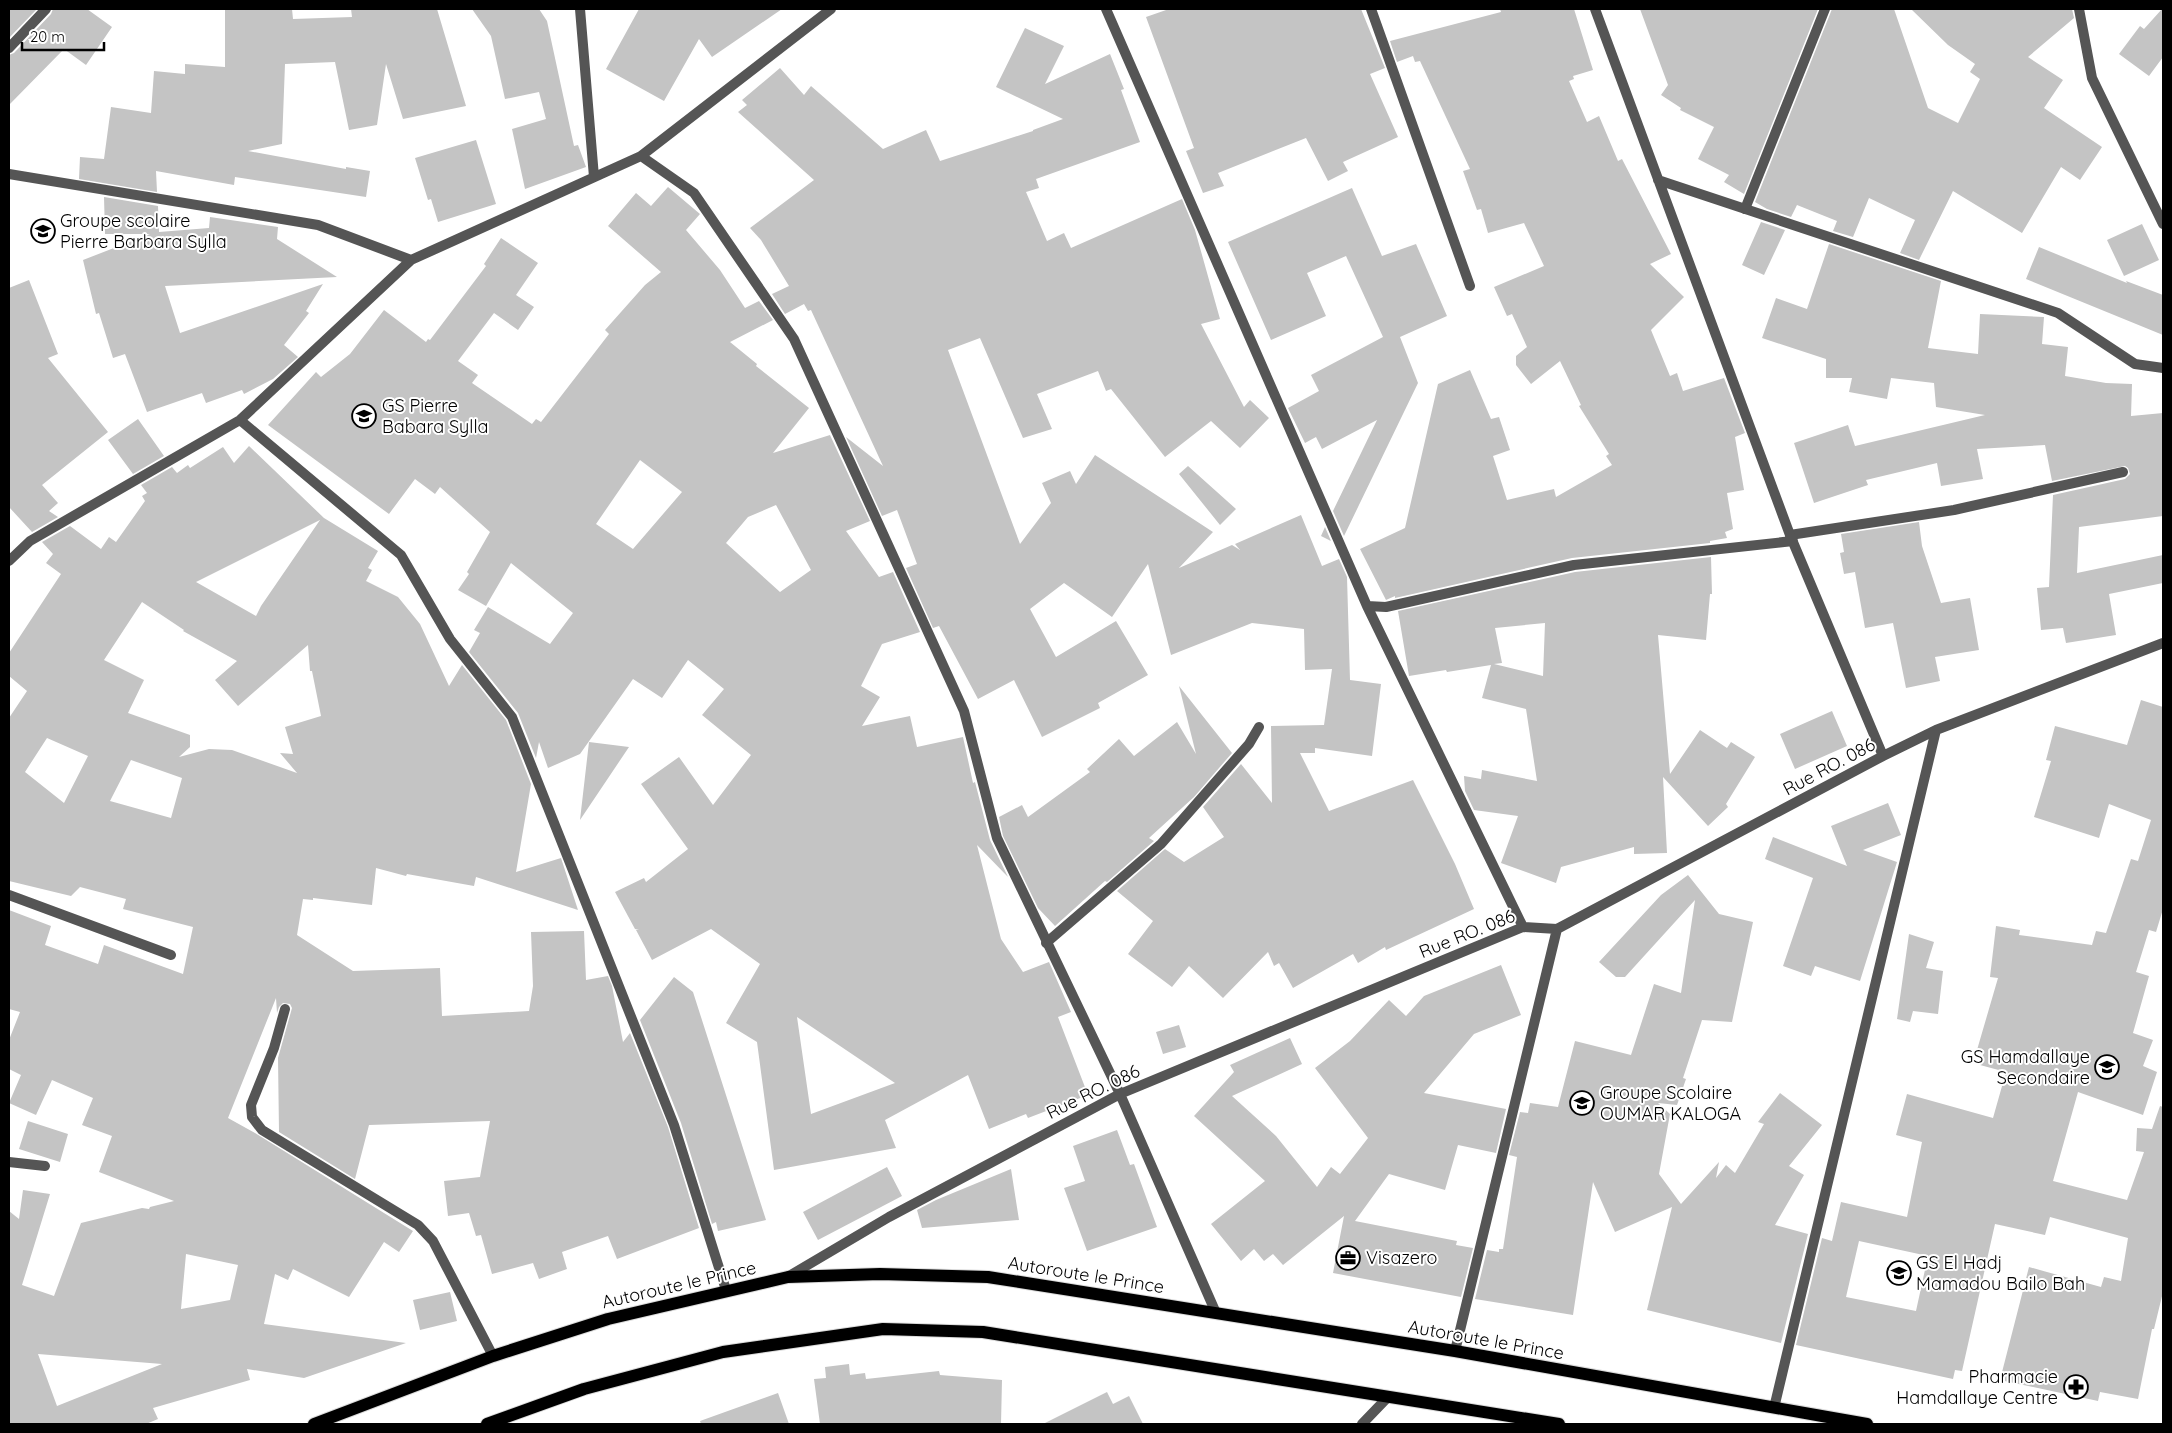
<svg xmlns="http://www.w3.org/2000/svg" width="2172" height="1433" font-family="Quicksand,sans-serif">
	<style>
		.building { fill: #c4c4c4; fill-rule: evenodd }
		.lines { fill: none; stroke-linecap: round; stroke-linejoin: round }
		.primary-casing { stroke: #dbdbdb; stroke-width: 14 }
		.service { stroke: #555; stroke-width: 10 }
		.minor { stroke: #555; stroke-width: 10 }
		.primary { stroke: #000; stroke-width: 12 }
		.labels { text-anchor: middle; stroke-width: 4; stroke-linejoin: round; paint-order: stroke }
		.poi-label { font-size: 18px; fill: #000; stroke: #fff; text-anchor: start }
		.street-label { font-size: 18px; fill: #000; stroke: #fff }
	</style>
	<rect width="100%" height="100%" fill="#fff"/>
	<!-- building -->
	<path class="building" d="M9,9H37L9,38Z
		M53,9H87L112,27L86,65L64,49L9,105V55L14,53L51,14Z
		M225,9H292L293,19L352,17L351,9H437L466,106L403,119L386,64L377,125L349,130L335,62L285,64L282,144L248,151L346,169V167L370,171L366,197L235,177L234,185L156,171L157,192L79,179L80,157L104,159L111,107L151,113L154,71L185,74V64L225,67Z
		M472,9H539L547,21L574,146L578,145L586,167L525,189L512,129L546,119L539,92L505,99L491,36Z
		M639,9H782L712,57L699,39L664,101L606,69Z
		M1169,9H1361L1385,68L1370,74L1398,137L1343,162L1348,171L1328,181L1306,138L1218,173L1224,186L1203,193L1186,151L1194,148L1146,17Z
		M1500,9H1574L1593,70L1573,76L1574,79L1569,81L1587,122L1599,116L1618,161L1622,159L1671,254L1650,264L1684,297L1651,330L1670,376L1677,373L1683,391L1724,378L1745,433L1735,437L1744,490L1727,493L1733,529L1725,532L1727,538L1710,541V543L1572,558L1395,598V596L1386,600L1360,549L1405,528L1438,384L1470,370L1491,419L1499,417L1510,450L1493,456L1507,500L1554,489L1556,497L1612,465L1606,456L1609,454L1579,406L1581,405L1560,361L1531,384L1516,365V356L1527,347L1512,314L1507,316L1494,287L1544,266L1524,223L1488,233L1481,209L1477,210L1463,171L1470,169L1420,61L1415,62L1413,56L1397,62L1390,41L1501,12Z
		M1640,9H1818L1744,194L1724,182L1729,175L1698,159L1714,127L1680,110L1681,108L1661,95L1668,85Z
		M1832,9H1894L1928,108L1958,123L1980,79L1970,72L1975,64L1948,45L1911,9H2072L2074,18L2028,57L2063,80L2044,108L2102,147L2080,180L2061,167L2022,233L1953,191L1919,260L1900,253L1915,220L1869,198L1853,237L1833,231L1837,221L1797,205L1791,217L1767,209L1755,202Z
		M2162,9H2163V57L2149,76L2119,54L2140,26L2144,29Z
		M1025,28L1064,46L1045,84L1110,54L1124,89L1121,90L1140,142L1036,179L1039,188L1026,192L1047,241L1064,233L1071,248L1182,199L1195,230L1220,319L1201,324L1244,407L1250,400L1269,418L1240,448L1211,421L1165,457L1111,389L1106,391L1098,371L1037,394L1052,429L1023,438L980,338L948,350L1020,544L1051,503L1042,483L1070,471L1076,484L1095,455L1213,532L1179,568L1232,545L1240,550L1235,544L1301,515L1322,566L1339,559L1347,577L1350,680L1381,684L1372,756L1315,748V753H1300L1329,811L1413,780L1455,864L1474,909L1386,950L1385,947L1358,963L1353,954L1293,988L1279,963L1274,966L1268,952L1223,998L1189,966L1172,987L1128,954L1153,921L1117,891L1165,849L1184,862L1224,837L1203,807L1241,764L1272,803L1271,726L1324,725L1332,669L1305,670L1304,629L1252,623L1171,655L1148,564L1112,617L1064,583L1030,609L1056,657L1116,621L1148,675L1098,703L1100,708L1042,737L1014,680L978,699L939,626L933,628L906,568L917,564L897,510L882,516L846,437L883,466L811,310L808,311L804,304L785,314L772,294L789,286L761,240L750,228L814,180L738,112L747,105L742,100L780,68L804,95L811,86L883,149L926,130L940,161L1033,131V130L1063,119L996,87Z
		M476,140L496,204L438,222L431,199L428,200L415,158Z
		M668,187L700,214L686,230L720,270L745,308L759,301L773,320L730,342L757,364L756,366L809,408L773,453L830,435L870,521L846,531L879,577L893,572L920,632L882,644L861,686L880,697L862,726L910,716L917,747L963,737L973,783L975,782L990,840L1008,877L977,845L1001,939L1023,972L1049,962L1071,1012L1058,1017L1088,1095L1028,1118L1026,1114L989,1129L968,1075L885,1120L896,1148L774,1170L757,1042L726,1023L760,964L711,929L652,960L636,930H639L635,929L615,892L644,878L646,882L688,849L641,784L679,757L713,805L751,755L702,715L724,689L688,660L662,698L633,679L580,754L548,768L539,742L536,758L518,713L469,652L480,633L474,630L488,607L550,644L573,613L511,563L486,606L458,590L469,574L467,572L490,532L440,487L435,494L415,479L389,514L268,425L316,372L321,377L350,354L384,310L426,342L428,339L430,340L486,266L484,264L501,238L538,263L516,295L534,307L518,330L494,313L458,361L478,375L472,383L532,424L536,419L541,422L609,334L605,330L645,285L661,272L608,226L636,193L651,206ZM640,460L682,492L633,549L596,524ZM776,505L811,570L780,592L726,543L748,517ZM797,1017L895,1083L811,1114Z
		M1352,188L1382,256L1416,244L1447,316L1400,337L1418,383L1344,536L1333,511L1377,420L1322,449L1316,437L1305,443L1288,408L1319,391L1311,375L1383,337L1346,256L1307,273L1326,316L1271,340L1228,242Z
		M104,197L158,206L159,232L209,228L210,217L278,227L277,239L337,277L165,286L180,333L323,284L306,311L309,313L284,345L298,357L273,379L244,394L242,390L206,403L202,393L147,412L125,354L113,358L99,313L96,314L83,260L150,234H105Z
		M1761,222L1785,230L1764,275L1742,265Z
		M2142,224L2159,260L2124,276L2107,240Z
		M1829,244L1941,281L1928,348L1978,354L1980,314L2044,317L2042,344L2068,347L2065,376L2106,383L2132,384L2131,416L2163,413V516L2079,527L2077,573L2163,555V583L2109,594L2116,635L2066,643L2063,628L2041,630L2037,588L2049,587L2053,495L2125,479L2130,474L2128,468L2125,466L2052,481L2045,445L1977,449L1983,479L1941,486L1937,463L1866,480L1868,485L1814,503L1794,443L1848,425L1855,446L1985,415L1936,407L1934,383L1891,378L1887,399L1849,392L1852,378H1826V359L1762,338L1776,298L1807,309Z
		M2039,247L2127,283L2126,281L2163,295V335L2026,279Z
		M29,280L58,354L48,358L108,432L42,485L58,503L49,511L58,517L32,532L9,507V288Z
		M138,419L164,456L133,474L108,440Z
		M249,446L324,518L378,551L368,568L372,570L366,581L398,597L420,624L449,686L462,665L506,720L531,784L516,872L561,858L578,910L476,877L474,886L407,874L406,876L376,868L372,905L313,898V900L303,899L297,935L353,971L440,968L442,1016L529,1011L533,986L531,932L584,931L586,980L608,976L612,986L623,1042L630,1033L668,1127L699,1228L617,1259L608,1236L562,1252L567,1269L539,1279L533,1263L492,1274L481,1235L476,1236L469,1213L448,1216L444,1181L480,1177L490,1121L369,1125L355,1179L279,1132L278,1058L292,1008L290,1004L283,1003L279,1007L277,1013L276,998L228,1118L255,1133L413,1231L399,1252L384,1242L349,1297L293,1269L288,1280L275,1274L264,1324L406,1343L304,1378L247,1369L250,1380L153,1408L158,1419L146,1424H9V1211L19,1219L23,1190L50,1194L22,1285L54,1296L81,1223L142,1208L149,1209L150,1207L174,1201L99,1172L112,1136L82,1125L93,1098L52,1080L36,1115L9,1103L21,1075L9,1069V1040L20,1012L9,1009V910L51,926L45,945L98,964L104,945L183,974L193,927L123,909L126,899L80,887L71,896L9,881V718L27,691L9,676V653L61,574L46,563L53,554L42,542L70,526L101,549L109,537L116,542L145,501L142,496L147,493L141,485L172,467L177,473L188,465L190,468L223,447L234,463ZM320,520L261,606L256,616L196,582ZM142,602L184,630L183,631L237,661L215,680L238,706L308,645L310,671H312L321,716L285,727L293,754L280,753L297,773L232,750L209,749L179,757L190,747V735L128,713L144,680L104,660ZM47,738L88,756L64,803L25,772ZM131,760L182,778L171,818L110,801ZM186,1254L238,1265L230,1300L181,1309ZM38,1354L162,1364L57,1406Z
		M1188,466L1236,509L1220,525L1179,474Z
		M1919,522L1922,546L1941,603L1970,598L1979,650L1935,657L1940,681L1906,688L1893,623L1865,628L1855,572L1844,574L1840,553L1844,552L1841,534Z
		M1325,527L1331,541L1321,536Z
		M1711,557L1712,594H1710L1706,640L1658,635L1670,774L1700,730L1727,748L1731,742L1755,757L1726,804L1728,807L1708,826L1663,777L1667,853L1634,854V847L1561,867L1556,883L1501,863L1518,816L1474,810L1465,791L1464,776L1481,779L1482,770L1537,781L1526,709L1482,698L1491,665L1447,672L1446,670L1409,676L1398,611L1575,572ZM1545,623L1543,676L1494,664L1502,663L1495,628Z
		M1179,686L1232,753L1194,797L1149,838L1154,841L1107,882L1105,881L1055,926L1038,908L1003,836L999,817L1022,805L1028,817L1090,772L1087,769L1119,739L1134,756L1177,722L1196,754Z
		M2141,700L2163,707V909L2156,932L2149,930L2136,972L2149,976L2133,1033L2153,1040L2143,1066L2157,1072L2143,1115L2078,1092L2053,1181L2127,1200L2144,1152L2136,1151L2137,1128L2152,1129L2160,1106L2163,1107V1292L2154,1329H2152L2138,1399L2100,1392L2098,1401L2000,1380L2029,1267L2101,1287L2104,1277L2121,1281L2128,1238L2050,1217L2045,1235L1995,1224L1962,1371L1955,1370L1953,1379L1796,1345L1822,1238L1832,1241L1841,1202L1907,1217L1922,1142L1896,1135L1907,1094L1993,1118L2006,1072L1980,1065L1984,1052L1977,1050L1998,978L1990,977L1996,926L2020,930L2019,935L2092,945L2096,931L2106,933L2131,859L2138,861L2151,820L2109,804L2099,838L2034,817L2051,761L2046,760L2055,726L2127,745ZM1859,1241L1928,1256L1916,1311L1846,1297Z
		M1832,711L1847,746L1795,769L1780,734Z
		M589,742L629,747L580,820Z
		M1888,803L1901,835L1863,850L1897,862L1860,981L1815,966L1811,976L1783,966L1813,878L1765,859L1773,837L1847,866L1831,826Z
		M1688,875L1719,914L1753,922L1732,1022L1702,1020L1683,1078L1686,1079L1677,1105L1658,1103L1670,1114L1659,1174L1681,1204L1719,1162L1716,1178L1726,1165L1735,1173L1764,1124L1758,1122L1780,1093L1822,1125L1789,1166L1804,1175L1775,1225L1808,1234L1781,1343L1647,1310L1672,1207L1615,1232L1593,1182L1573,1315L1475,1299L1487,1250L1499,1252V1249H1503L1517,1157L1509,1155L1520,1112L1528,1113L1530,1103L1558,1107L1575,1041L1631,1055L1654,984L1681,993L1695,900L1625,977H1616L1599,962L1661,895Z
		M1909,934L1934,942L1926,968L1943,971L1938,1014L1913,1011L1910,1022L1897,1019Z
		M1501,965L1521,1015L1474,1034L1424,1093L1506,1109L1496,1153L1458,1145L1445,1190L1389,1174L1355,1221L1457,1241L1456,1245L1473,1248L1461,1297L1333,1273L1344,1216L1283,1265L1273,1254L1264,1261L1254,1249L1241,1261L1211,1224L1265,1181L1194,1116L1234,1072L1230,1065L1290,1038L1302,1064L1232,1096L1276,1136L1317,1187L1331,1167L1340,1174L1368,1138L1315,1068L1350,1041L1389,1000L1406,1016L1424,996Z
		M674,977L693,992L766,1220L718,1231L716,1222L712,1224L681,1123L640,1020Z
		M1179,1025L1186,1047L1163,1054L1156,1032Z
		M28,1121L68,1134L60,1162L19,1149Z
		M1117,1130L1130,1165L1134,1164L1157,1227L1087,1251L1064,1188L1085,1181L1073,1146Z
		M887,1167L902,1196L818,1240L803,1212Z
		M1011,1169L1019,1220L922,1228L917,1210L936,1200Z
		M450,1292L457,1321L420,1330L413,1300Z
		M849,1364L850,1375L865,1373L866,1379L939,1371L940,1375L1002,1380L1001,1424H820L814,1379L826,1378L825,1367Z
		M1107,1392L1113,1404L1129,1396L1143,1424H1043Z
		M778,1393L789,1424H701L700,1421Z"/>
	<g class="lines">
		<!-- primary casing -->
		<g class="primary-casing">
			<path id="primary" d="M314,1424L493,1356L608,1319L788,1277L880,1274L988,1277L1455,1351L1867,1424
				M487,1424L584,1389L723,1352L883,1329L983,1332L1559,1424"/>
		</g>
		<!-- service -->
		<path class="service" d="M9,48L46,9
			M1745,209L1825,9
			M1790,535L1954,510L2123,472
			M1046,943L1161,844L1249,744L1259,727"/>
		<!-- minor -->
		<path class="minor" d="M580,9L594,177
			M1106,9L1367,606L1523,927
			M1371,9L1470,286
			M1595,9L1790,535L1883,756
			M2079,9L2092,78L2163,224
			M641,156L694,193L794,339L964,711L997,838L1120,1094L1216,1313
			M9,174L318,225L411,260
			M1658,180L2058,313L2135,364L2163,368
			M240,420L401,555L450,639L512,717L674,1125L726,1290
			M9,561L30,541L240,420L411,260L641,156L831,9
			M1367,606L1386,607L1574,565L1793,541
			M9,895L171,955
			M285,1009L274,1048L251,1105L252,1117L262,1130L418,1225L433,1241L493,1356
			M9,1162L45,1166
			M789,1276L889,1217L1120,1094L1523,927L1557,929L1883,756L1936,730L2163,643
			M1455,1351L1557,929
			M1774,1408L1936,730
			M1362,1424L1387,1398"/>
		<!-- primary -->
		<use href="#primary" class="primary"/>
	</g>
	<!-- icons -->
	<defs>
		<g id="school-ring" transform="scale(1.25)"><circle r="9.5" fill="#fff" stroke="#000" stroke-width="1.5"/><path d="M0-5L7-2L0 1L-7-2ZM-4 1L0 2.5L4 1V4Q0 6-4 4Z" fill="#000"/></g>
		<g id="office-ring" transform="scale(1.25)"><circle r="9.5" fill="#fff" stroke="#000" stroke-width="1.5"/><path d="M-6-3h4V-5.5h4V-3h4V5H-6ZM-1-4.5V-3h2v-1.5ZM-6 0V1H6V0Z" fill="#000"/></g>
		<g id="pharmacy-ring" transform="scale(1.25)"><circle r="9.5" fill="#fff" stroke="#000" stroke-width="1.5"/><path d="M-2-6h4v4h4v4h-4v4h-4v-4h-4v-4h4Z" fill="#000"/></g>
	</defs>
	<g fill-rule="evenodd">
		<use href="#school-ring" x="43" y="231"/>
		<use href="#school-ring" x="364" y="416"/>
		<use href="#school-ring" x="2107" y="1067"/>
		<use href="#school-ring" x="1582" y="1103"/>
		<use href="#office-ring" x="1348" y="1258"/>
		<use href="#school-ring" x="1899" y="1273"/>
		<use href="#pharmacy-ring" x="2076" y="1387"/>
	</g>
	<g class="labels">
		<!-- poi labels -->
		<g class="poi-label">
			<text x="60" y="227">Groupe scolaire<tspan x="60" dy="21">Pierre Barbara Sylla</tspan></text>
			<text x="382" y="412">GS Pierre<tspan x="382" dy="21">Babara Sylla</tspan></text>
			<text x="2090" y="1063" text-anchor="end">GS Hamdallaye<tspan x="2090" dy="21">Secondaire</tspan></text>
			<text x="1600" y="1099">Groupe Scolaire<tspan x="1600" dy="21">OUMAR KALOGA</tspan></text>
			<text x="1366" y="1264">Visazero</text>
			<text x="1916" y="1269">GS El Hadj<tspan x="1916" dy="21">Mamadou Bailo Bah</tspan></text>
			<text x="2058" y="1383" text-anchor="end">Pharmacie<tspan x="2058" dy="21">Hamdallaye Centre</tspan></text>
		</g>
		<!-- street labels -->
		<g class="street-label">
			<text transform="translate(1829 767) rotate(-28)" y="6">Rue RO. 086</text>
			<text transform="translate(1467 934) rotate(-22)" y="6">Rue RO. 086</text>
			<text transform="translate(1093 1092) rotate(-26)" y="6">Rue RO. 086</text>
			<text transform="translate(1086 1275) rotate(9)" y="6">Autoroute le Prince</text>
			<text transform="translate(679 1285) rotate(-13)" y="6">Autoroute le Prince</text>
			<text transform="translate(1486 1340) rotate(10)" y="6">Autoroute le Prince</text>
		</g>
	</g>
	<!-- border -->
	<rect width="2172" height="1433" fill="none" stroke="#000000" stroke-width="20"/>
	<!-- scale -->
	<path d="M22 42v8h82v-8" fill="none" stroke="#000000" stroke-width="2.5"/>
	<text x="30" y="42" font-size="15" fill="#000000" stroke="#ffffff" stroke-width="4" paint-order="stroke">20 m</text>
</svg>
